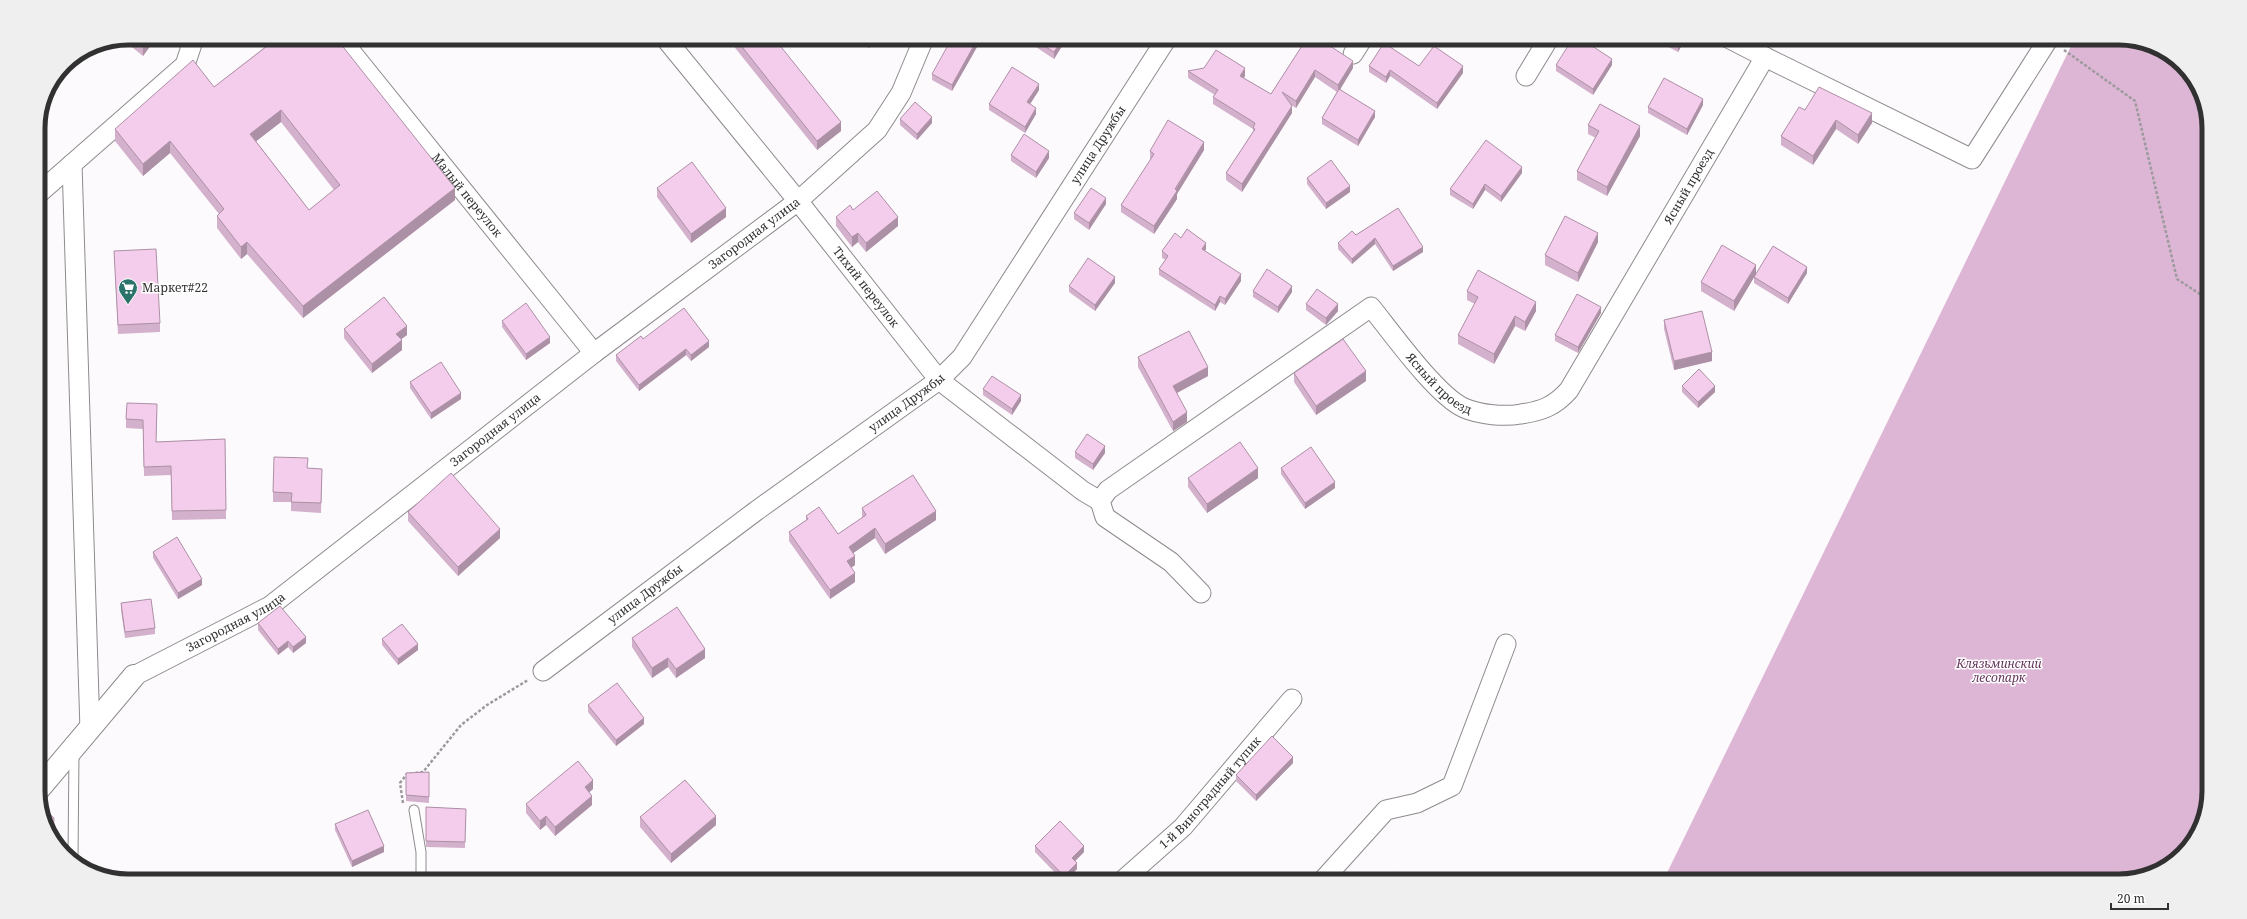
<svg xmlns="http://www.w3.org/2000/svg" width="2247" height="919" font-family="'Noto Serif',serif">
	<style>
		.forest { fill: #ddb6d5 }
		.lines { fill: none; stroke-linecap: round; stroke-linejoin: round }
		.lane-casing { stroke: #8e8b8d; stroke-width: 11 }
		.street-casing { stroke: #8e8b8d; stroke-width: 21 }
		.secondary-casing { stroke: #8e8b8d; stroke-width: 24 }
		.path { stroke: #9c9a9c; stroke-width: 2.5; stroke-dasharray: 3 2; stroke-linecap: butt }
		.lane { stroke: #fff; stroke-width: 9 }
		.street { stroke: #fff; stroke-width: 19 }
		.secondary { stroke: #fff; stroke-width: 22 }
		.wall { fill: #d3b0cb; fill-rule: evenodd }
		.shaded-wall { fill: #ac90a5 }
		.building { fill: #f5cdec; stroke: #ac90a5; fill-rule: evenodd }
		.labels { text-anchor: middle; stroke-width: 3; stroke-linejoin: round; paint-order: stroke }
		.street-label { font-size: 12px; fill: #323132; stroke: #fff }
		.poi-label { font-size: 12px; fill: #323132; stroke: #fff; text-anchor: start }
		.park-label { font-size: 12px; font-style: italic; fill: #64345c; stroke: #fff }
		.rim { fill: none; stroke: #323132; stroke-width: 5 }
	</style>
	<rect width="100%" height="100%" fill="#fdfafd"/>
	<!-- forest -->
	<path class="forest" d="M2075,38H2119L2153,45L2191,73L2209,122V791L2202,825L2169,866L2119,881H1663Z"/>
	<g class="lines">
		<!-- lane casing -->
		<g class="lane-casing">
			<path id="lane" d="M414,810L421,852V881
				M73,858L74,752"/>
		</g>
		<!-- street casing -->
		<g class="street-casing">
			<g id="street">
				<path id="s1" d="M340,38L594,353"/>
				<path id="s2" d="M665,38L798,201L939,380L1083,491L1100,501"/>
				<path d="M1353,54L1363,38"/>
				<path d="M1765,57L1972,159L2049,38"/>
				<path d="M1526,76L1549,38"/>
				<path d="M72,164L90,730"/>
				<path d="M38,194L185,65L194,38"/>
				<path id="s3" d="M1201,593L1171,562L1105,517L1100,501L1108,490L1371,307C1392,333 1436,395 1464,408C1481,415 1504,417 1521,414C1542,411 1555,406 1569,390L1765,57L1728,38"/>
				<path id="s4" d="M543,671L756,511L939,380L962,357L1167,38"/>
				<path id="s5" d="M134,676L270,606L594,353L798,201L877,130L901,93L924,38"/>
				<path id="s6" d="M1122,881L1183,827L1292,699"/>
				<path d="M1322,881L1386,810L1417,803L1452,786L1506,644"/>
			</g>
		</g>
		<!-- secondary casing -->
		<g class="secondary-casing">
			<path id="secondary" d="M38,790L134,676"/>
		</g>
		<!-- path -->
		<path class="path" d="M2064,50L2135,101L2177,279L2209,300
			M403,803L400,783L407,774L423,772L461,725L487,705L528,680"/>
		<!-- lane -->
		<use href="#lane" class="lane"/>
		<!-- street -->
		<use href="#street" class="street"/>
		<!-- secondary -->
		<use href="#secondary" class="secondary"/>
	</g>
	<!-- wall -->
	<path class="wall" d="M128,38H156L143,56L122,39Z
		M258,38H336L455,200L303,318L247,254L241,259L217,228V216L219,214L170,153L143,176L115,141V129L214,87L265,47ZM281,122L334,190L309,210L256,141Z
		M728,38H774L841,131L817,150L728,39Z
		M848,38H874L869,48Z
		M1038,38H1067L1054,59L1036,47V41Z
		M1258,38H1275L1270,46Z
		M1307,38H1336L1330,46L1353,68L1340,89L1375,117L1358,146L1322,124V118L1337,92L1315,77L1296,108L1291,105L1292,113L1242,192L1226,180V173L1253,132V129L1213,104V97L1215,95L1188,78V71L1245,76L1244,78L1271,94Z
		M1378,38H1392L1388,44Z
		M1659,38H1686L1678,52L1659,42Z
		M1755,38H1768L1764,44Z
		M977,47L952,91L932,80V74Z
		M1556,65H1612L1593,95L1556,71Z
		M1369,66H1419L1463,73L1437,109L1390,76L1386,83L1369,72Z
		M1039,90L1030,104L1036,114L1025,133L989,110V104Z
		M1703,105L1687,135L1648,113V107Z
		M1805,110L1872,123L1858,144L1836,129L1813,165L1781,145V136Z
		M900,119L932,123L917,140L900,125Z
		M1588,125L1640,136L1607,196L1577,180V171L1596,138L1588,134Z
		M1204,150L1177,194V199L1154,234L1121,212V205L1151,160L1150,159V151Z
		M1011,155L1049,158L1036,178L1011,161Z
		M1522,173L1501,202L1485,190L1473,209L1450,195V189Z
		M1307,178L1350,192L1326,209L1307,184Z
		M657,188L726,217L691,243L657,197Z
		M1106,204L1089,230L1074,219V213Z
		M1398,208L1423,252L1393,271L1375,244L1352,264L1338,249V243L1356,235Z
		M853,210L898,226L866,252L858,242L852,247L836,226V217Z
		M1181,238L1206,249L1205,251L1241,281L1225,305L1220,302L1215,311L1159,275V269L1166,260L1162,258V251Z
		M1598,242L1578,282L1545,265V255Z
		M114,251L160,323V332L118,334Z
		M1807,273L1788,304L1754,283V277Z
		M1756,274L1734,311L1701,291V282Z
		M1115,283L1095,311L1069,292V286Z
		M1253,291L1292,292L1278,313L1253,297Z
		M1467,291L1536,311L1525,331L1515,326L1494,364L1458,344V335L1475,304L1467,300Z
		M1306,304L1338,311L1326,325L1306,310Z
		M1601,313L1578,353L1555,341V335Z
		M1664,320L1712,361L1674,370L1664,329Z
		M502,321L550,343L526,360L502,327Z
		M344,329L407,335L401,339L402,350L372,373L344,338Z
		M709,347L691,361L686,355L639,391L616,361V355Z
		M1138,357L1208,376L1177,393L1187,422L1173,431L1138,367Z
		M1294,373L1366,381L1316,415L1294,382Z
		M410,382L461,399L431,419L410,388Z
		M1682,386L1715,392L1698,408L1682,392Z
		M983,389L1021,401L1012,415L983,395Z
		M157,413L156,442L225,439L226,519L172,520L171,475L144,476L143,429L126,428V419Z
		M1075,452L1105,453L1093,470L1075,458Z
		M308,468L322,478L321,513L291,511V502H273V492Z
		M1281,468L1335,488L1305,509L1281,474Z
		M1188,478H1258L1207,513L1188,487Z
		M862,508L936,520L885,554L875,538L853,553L855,565L851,568L855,582L830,599L789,541V532L806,520V516L838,534L862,518Z
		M408,512L500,538L458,576L408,521Z
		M153,552L202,585L178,599L153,558Z
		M121,603L155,628V634L125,638L121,610Z
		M258,623L306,643L293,653L288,647L278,655L258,630Z
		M632,638L705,658L676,678L668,667L652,678L632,647Z
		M382,639L418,650L398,665L382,645Z
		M588,705L644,724L616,746L588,712Z
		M1293,763L1256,801L1236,781V775Z
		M429,772V803L406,801V773Z
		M593,789L589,792L592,805L555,836L546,825L540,830L526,813V804Z
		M426,807L466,809L465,848L426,847Z
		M640,817L716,825L671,863L640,827Z
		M335,824L384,852L352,867L335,830Z
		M1035,846L1084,852L1075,861L1077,869L1065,881H1063L1035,852Z"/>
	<!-- shaded-wall -->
	<path class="shaded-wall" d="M149,38H156L143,56V46Z
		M871,38H874L869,48V42Z
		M1063,38H1067L1054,59V52Z
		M1271,38H1275L1270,46V40Z
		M1331,38H1336L1327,52V44Z
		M1388,38H1392L1388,44Z
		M1682,38H1686L1678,52V46Z
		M1764,38H1768L1764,44Z
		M977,40V47L952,91V85Z
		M1612,59V65L1593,95V89Z
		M1353,61V68L1338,93V85Z
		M1463,66V73L1437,109V103Z
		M1245,68V76L1240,84V76Z
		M1315,70V77L1296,108V101Z
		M1390,70V76L1386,83V77Z
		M1039,84V90L1027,109V102Z
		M1703,99V105L1687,135V129Z
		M1292,106V113L1242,192V184Z
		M1036,108V114L1025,133V127Z
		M281,110V122L250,146V134Z
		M1375,111V117L1358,146V140Z
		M1872,113V123L1858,144V135Z
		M932,117V123L917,140V134Z
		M1836,120V129L1813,165V156Z
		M841,122V131L817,150V141Z
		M1640,126V136L1607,196V187Z
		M170,141V153L143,176V164Z
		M1204,142V150L1177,194V199L1154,234V226Z
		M1049,151V158L1036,178V172Z
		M1522,167V173L1501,202V196Z
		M1485,184V190L1473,209V204Z
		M1350,186V192L1326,209V203Z
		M455,188V200L303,318V306Z
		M1106,198V204L1089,230V223Z
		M726,208V217L691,243V234Z
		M898,217V226L866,252V243Z
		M858,233V242L852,247V237Z
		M1598,233V242L1578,282V273Z
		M1375,238V244L1352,264V259Z
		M247,242V254L241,259V247Z
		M1206,243V249L1202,255V249Z
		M1423,247V252L1393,271V266Z
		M1756,265V274L1734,311V301Z
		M1807,267V273L1788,304V298Z
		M1241,274V281L1225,305V299Z
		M1115,277V283L1095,311V305Z
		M1292,286V292L1278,313V307Z
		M1220,296V302L1215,311V305Z
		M1536,302V311L1525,331V322Z
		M1338,304V311L1326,325V318Z
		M1601,307V313L1578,353V347Z
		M1515,316V326L1494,364V354Z
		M407,326V335L396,343V334Z
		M550,337V343L526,360V354Z
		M402,340V350L372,373V364Z
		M709,341V347L691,361V355Z
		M686,349V355L639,391V385Z
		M1712,352V361L1674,370V361Z
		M1208,367V376L1173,395V386Z
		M1366,371V381L1316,415V406Z
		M1715,386V392L1698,408V402Z
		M461,393V399L431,419V413Z
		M1021,395V401L1012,415V409Z
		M1187,412V422L1173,431V422Z
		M1105,446V453L1093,470V464Z
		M1258,468V478L1207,513V504Z
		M1335,482V488L1305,509V503Z
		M936,511V520L885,554V544Z
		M875,528V538L849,556V547Z
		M500,529V538L458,576V567Z
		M855,556V565L847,571V561Z
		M855,573V582L830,599V590Z
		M202,579V585L178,599V593Z
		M306,637V643L293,653V647Z
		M288,641V647L278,655V649Z
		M418,644V650L398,665V659Z
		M705,649V658L676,678V669Z
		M668,658V667L652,678V668Z
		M644,718V724L616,746V740Z
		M1293,757V763L1256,801V795Z
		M593,780V789L585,796V787Z
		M592,796V805L555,836V827Z
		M546,816V825L540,830V821Z
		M716,816V825L671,863V854Z
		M384,846V852L352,867V861Z
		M1084,846V852L1072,864V858Z
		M1077,863V869L1065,881H1064V876Z"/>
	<!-- building -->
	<path class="building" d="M132,38H149L143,46Z
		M267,38H336L455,188L303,306L247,242L241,247L217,216L224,209L170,141L143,164L115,129L193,60L214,87L271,43ZM281,110L340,185L309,210L250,134Z
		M735,38H774L841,122L817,141Z
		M861,38H871L869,42Z
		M952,38H972L977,40L952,85L932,74Z
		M1038,38H1063L1054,52L1036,41Z
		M1307,38H1331L1327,44L1353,61L1338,85L1315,70L1296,101L1282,92L1292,106L1242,184L1226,173L1255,129L1253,128L1255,123L1213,97L1218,90L1188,71L1204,68L1216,50L1245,68L1240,76L1271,94Z
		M1573,38H1580L1612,59L1593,89L1556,65Z
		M1663,38H1682L1678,46Z
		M1384,43L1419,66L1434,46L1463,66L1437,103L1390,70L1386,77L1369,66Z
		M1012,67L1039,84L1027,102L1036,108L1025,127L989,104Z
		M1664,78L1703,99L1687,129L1648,107Z
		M1819,87L1872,113L1858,135L1836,120L1813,156L1781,136L1799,107L1805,110Z
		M1339,89L1375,111L1358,140L1322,118Z
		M915,102L932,117L917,134L900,119Z
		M1600,104L1640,126L1607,187L1577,171L1599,131L1588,125Z
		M1168,120L1204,142L1175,189L1177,191L1154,226L1121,205L1154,154L1150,151Z
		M1024,134L1049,151L1036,172L1011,155Z
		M1486,140L1522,167L1501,196L1485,184L1473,204L1450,189Z
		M1331,160L1350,186L1326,203L1307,178Z
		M692,162L726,208L691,234L657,188Z
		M1091,188L1106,198L1089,223L1074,213Z
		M877,191L898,217L866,243L858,233L852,237L836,217L850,205L853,210Z
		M1398,208L1423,247L1393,266L1375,238L1352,259L1338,243L1352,231L1356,235Z
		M1565,216L1598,233L1578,273L1545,255Z
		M1187,229L1206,243L1202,249L1241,274L1225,299L1220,296L1215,305L1159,269L1168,256L1162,251L1175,233L1181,238Z
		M1722,245L1756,265L1734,301L1701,282Z
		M1773,246L1807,267L1788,298L1754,277Z
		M156,249L160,323L118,325L114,251Z
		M1088,258L1115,277L1095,305L1069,286Z
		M1267,269L1292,286L1278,307L1253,291Z
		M1478,270L1536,302L1525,322L1515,316L1494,354L1458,335L1478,297L1467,291Z
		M1317,289L1338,304L1326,318L1306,304Z
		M1577,294L1601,307L1578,347L1555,335Z
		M384,297L407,326L396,334L402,340L372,364L344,329Z
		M526,303L550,337L526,354L502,321Z
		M684,308L709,341L691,355L686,349L639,385L616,355L641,336L643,339Z
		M1702,311L1712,352L1674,361L1664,320Z
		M1189,331L1208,367L1173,386L1187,412L1173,422L1138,357Z
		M1343,339L1366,371L1316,406L1294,373Z
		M441,362L461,393L431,413L410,382Z
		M1699,369L1715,386L1698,402L1682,386Z
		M992,376L1021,395L1012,409L983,389Z
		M127,403L157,404L156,442L225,439L226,510L172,511L171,466L144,467L143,420L126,419Z
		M1087,434L1105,446L1093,464L1075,452Z
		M1240,442L1258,468L1207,504L1188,478Z
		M1311,447L1335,482L1305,503L1281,468Z
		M274,457L308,458L307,468L322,469L321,503L291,502L292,493L273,492Z
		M451,473L500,529L458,567L408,512Z
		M913,475L936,511L885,544L875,528L849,547L855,556L847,561L855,573L830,590L789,532L808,519L806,516L819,507L838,534L866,515L862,508Z
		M177,537L202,579L178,593L153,552Z
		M151,599L155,628L125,632L121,603Z
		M280,606L306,637L293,647L288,641L278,649L258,623Z
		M677,607L705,649L676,669L668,658L652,668L632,638Z
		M402,624L418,644L398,659L382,639Z
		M617,683L644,718L616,740L588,705Z
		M1272,736L1293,757L1256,795L1236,775Z
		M578,761L593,780L585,787L592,796L555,827L546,816L540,821L526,804Z
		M429,772V797L406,795V773Z
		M685,780L716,816L671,854L640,817Z
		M42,807L54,818L53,836Z
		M426,807L466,809L465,842L426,841Z
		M368,810L384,846L352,861L335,824Z
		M1060,821L1084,846L1072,858L1077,863L1064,876L1035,846Z
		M1394,872L1406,881H1388Z"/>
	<!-- icons -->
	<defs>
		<g id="supermarket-pin" transform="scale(1)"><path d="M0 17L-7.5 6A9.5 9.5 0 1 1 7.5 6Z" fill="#2b736b" stroke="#fff"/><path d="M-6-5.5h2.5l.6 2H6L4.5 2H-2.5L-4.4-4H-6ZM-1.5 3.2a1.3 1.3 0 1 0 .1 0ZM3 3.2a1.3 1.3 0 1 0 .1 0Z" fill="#fff"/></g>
	</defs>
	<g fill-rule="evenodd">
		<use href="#supermarket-pin" x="128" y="288"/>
	</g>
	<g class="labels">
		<!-- street labels -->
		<g class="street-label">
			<text dy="4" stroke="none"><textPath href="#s4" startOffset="776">улица Дружбы</textPath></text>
			<text dy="4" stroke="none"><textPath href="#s3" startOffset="961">Ясный проезд</textPath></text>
			<text dy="4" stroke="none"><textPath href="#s1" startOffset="202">Малый переулок</textPath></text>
			<text dy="4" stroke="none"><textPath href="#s5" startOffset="764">Загородная улица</textPath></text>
			<text dy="4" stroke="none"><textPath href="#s2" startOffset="320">Тихий переулок</textPath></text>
			<text dy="4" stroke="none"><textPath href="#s3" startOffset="577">Ясный проезд</textPath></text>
			<text dy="4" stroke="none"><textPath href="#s4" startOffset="452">улица Дружбы</textPath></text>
			<text dy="4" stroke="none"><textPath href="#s5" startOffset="439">Загородная улица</textPath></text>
			<text dy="4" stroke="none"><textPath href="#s4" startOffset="128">улица Дружбы</textPath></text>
			<text dy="4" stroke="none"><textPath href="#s5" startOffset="115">Загородная улица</textPath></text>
			<text dy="4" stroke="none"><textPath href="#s6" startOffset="125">1-й Виноградный тупик</textPath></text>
		</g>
		<!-- poi labels -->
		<g class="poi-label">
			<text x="142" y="292">Маркет#22</text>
		</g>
		<!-- park labels -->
		<g class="park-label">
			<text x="1999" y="668">Клязьминский<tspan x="1999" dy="14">лесопарк</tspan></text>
		</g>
	</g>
	<!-- crop -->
	<path d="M0 0H2247V919H0ZM128 45H2119A83 83 0 0 1 2202 128V791A83 83 0 0 1 2119 874H128A83 83 0 0 1 45 791V128A83 83 0 0 1 128 45Z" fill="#efefef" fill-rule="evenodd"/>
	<path class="rim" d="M128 45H2119A83 83 0 0 1 2202 128V791A83 83 0 0 1 2119 874H128A83 83 0 0 1 45 791V128A83 83 0 0 1 128 45Z"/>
	<!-- scale -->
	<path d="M2111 903v6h57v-6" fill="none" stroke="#323132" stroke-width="2"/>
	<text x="2117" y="903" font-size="12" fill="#323132" stroke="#ffffff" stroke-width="3" paint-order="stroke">20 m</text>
</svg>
